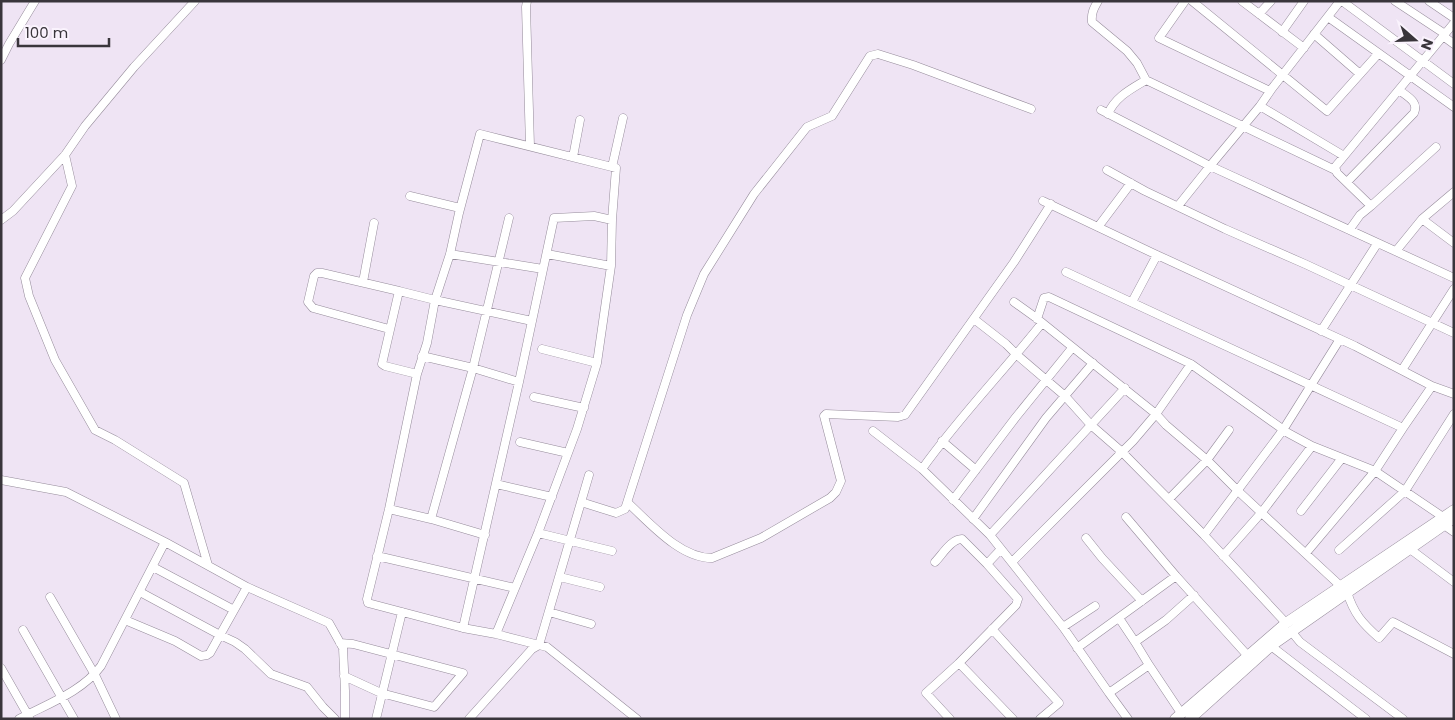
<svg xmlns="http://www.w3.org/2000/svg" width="1455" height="720" font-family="Poppins,sans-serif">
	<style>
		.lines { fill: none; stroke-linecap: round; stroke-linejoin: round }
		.minor-casing { stroke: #968c9b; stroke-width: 9 }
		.major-casing { stroke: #968c9b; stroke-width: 11 }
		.minor { stroke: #fff; stroke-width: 8 }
		.major { stroke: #fff; stroke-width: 10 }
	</style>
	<rect width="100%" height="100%" fill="#efe4f4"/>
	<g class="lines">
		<!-- minor casing -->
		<g class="minor-casing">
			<path id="minor" d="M527,1L526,7L530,146
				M1098,1C1094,8 1091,13 1092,22L1127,51L1137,63L1146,80L1335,170
				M1185,1L1159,38L1270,91L1340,1
				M1192,1L1327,111L1378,54
				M1242,1L1304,48
				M1342,1L1454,84
				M1395,1L1445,34
				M1429,1L1454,18
				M1259,14L1271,1
				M1328,17L1454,107
				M1282,32L1304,1
				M1314,34L1360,74
				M1443,36L1454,44
				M1,60L9,44L35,1
				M1273,87L1260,106L1344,156
				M1260,106L1210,166L1454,278
				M1101,110L1210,166L1178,206
				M1108,114C1115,97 1131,89 1146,80
				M65,155L72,186L25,278L29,296L55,360L95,430L115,440L184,483L208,565
				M573,157L580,120
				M612,167L623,118
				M1107,170L1145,191L1225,229L1305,264L1454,333
				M1347,182L1414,113C1419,102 1408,97 1399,90
				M410,196L460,208
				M1043,201L1157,255L1355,346L1432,386L1403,428
				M1371,206L1436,147
				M1422,219L1454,243
				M1,220L13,211L65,155L85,126L134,67L195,1
				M1098,227L1131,183
				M1350,229L1360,215L1371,206L1337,173L1335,167L1454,23
				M1396,251L1422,219L1454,192
				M450,254L543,269
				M547,254L611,266
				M1066,272L1403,428L1375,471L1443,517
				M363,282L374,223
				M1014,302L1035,317L1156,414L1166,425L1207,460L1238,491L1347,592C1354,614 1362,623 1379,638L1393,622L1454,654
				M1132,302L1157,255
				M974,319L1006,344L1017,355L1065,396L1091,425L1122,452L1204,535L1286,623
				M1037,319L1044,298L1049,297L1191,364L1288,433L1312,446L1375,471L1306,553
				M389,329L313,308L308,302L314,276L317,273H322L399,291
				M1321,331L1377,244
				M542,349L597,363
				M422,356L473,368L519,382
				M1402,370L1454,289
				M417,374L385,366L382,364L399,291L435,300L532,321
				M1432,386L1454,394
				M534,397L584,408
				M873,431L922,469L990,535L1063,627L1109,693L1149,665L1181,713
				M942,441L976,470
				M520,442L568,453
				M922,469C959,417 1003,372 1042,323
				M1,480L66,492L165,542L247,587L329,623L343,648L345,691V719
				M496,484L552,497
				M1169,499L1207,460L1229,430
				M953,500L1016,417L1072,348
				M581,502L616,513L625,509L687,315L704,274L754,194L807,127L832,116L870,56L878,54L913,65L1031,109
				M628,503C651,524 680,558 712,558L761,538L830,498L836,492L841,481L824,416L826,414L898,417L905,415L1014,262L1051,204
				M389,509L431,519
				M1301,511L1342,458
				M1126,517L1176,576
				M973,519L1046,418L1093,363
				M1444,525L1454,532
				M538,533L612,551
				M485,535L431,519L473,368L509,218
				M990,535L1125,388
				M1204,535L1283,430L1340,339
				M1086,538L1102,558L1142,601
				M1410,549L1454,582
				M1339,550L1405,491L1454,414
				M377,556L515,588
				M1223,556L1262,512L1312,446
				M935,562C942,555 951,539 962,539L987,564L1018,599L1016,605L959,663L1013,719
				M1012,562L1133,441L1156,414L1191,364
				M987,564L1001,549
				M153,567L234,610
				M560,577L600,587
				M140,592L220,635L247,587
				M50,597L95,675L116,719
				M549,612L591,624
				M1119,618L1135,642
				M125,620L175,641L201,656L207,655L210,653L220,635L235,642L245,649L271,674L307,687L323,707L335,719
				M1063,627L1095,606
				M463,628L496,634L538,533L577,429L597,363L611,266L612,220L616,168L480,134L459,213L450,254L435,300L427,343L417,374L389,509L367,599L368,603L463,628L519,382L554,218L594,216L612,220
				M992,629L1059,703L1040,719
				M23,630L74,719
				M1291,631L1300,642L1403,719
				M496,634L539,645L589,475
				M340,643L353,644L463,673L434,707L381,693L344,676
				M1271,646L1366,719
				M1077,648L1176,576L1248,656
				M1149,665L1135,642L1166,620L1194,595
				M1,668L29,717
				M1109,693L1128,719
				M19,719C47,704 82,692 101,666L165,542
				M376,719L402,612
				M469,719L532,649L539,645L547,647L637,719
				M950,719L926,693L959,663"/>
		</g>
		<!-- major casing -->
		<g class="major-casing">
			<path id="major" d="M1175,719L1286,623L1454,510
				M1190,719L1271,646L1454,518"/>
		</g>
		<!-- minor -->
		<use href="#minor" class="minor"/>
		<!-- major -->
		<use href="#major" class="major"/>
	</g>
	<!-- border -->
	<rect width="1455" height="720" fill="none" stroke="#39353b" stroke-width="5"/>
	<!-- north arrow -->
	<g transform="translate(1415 40) rotate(110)" stroke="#faf3fd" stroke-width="4" paint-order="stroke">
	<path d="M0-4L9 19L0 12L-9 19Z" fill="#39353b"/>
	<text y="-8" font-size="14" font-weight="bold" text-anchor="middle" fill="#39353b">N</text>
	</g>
	<!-- scale -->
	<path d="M18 38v8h91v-8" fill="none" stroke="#39353b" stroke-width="2.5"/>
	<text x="25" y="38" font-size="15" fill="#39353b" stroke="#faf3fd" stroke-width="4" paint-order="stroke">100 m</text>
</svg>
